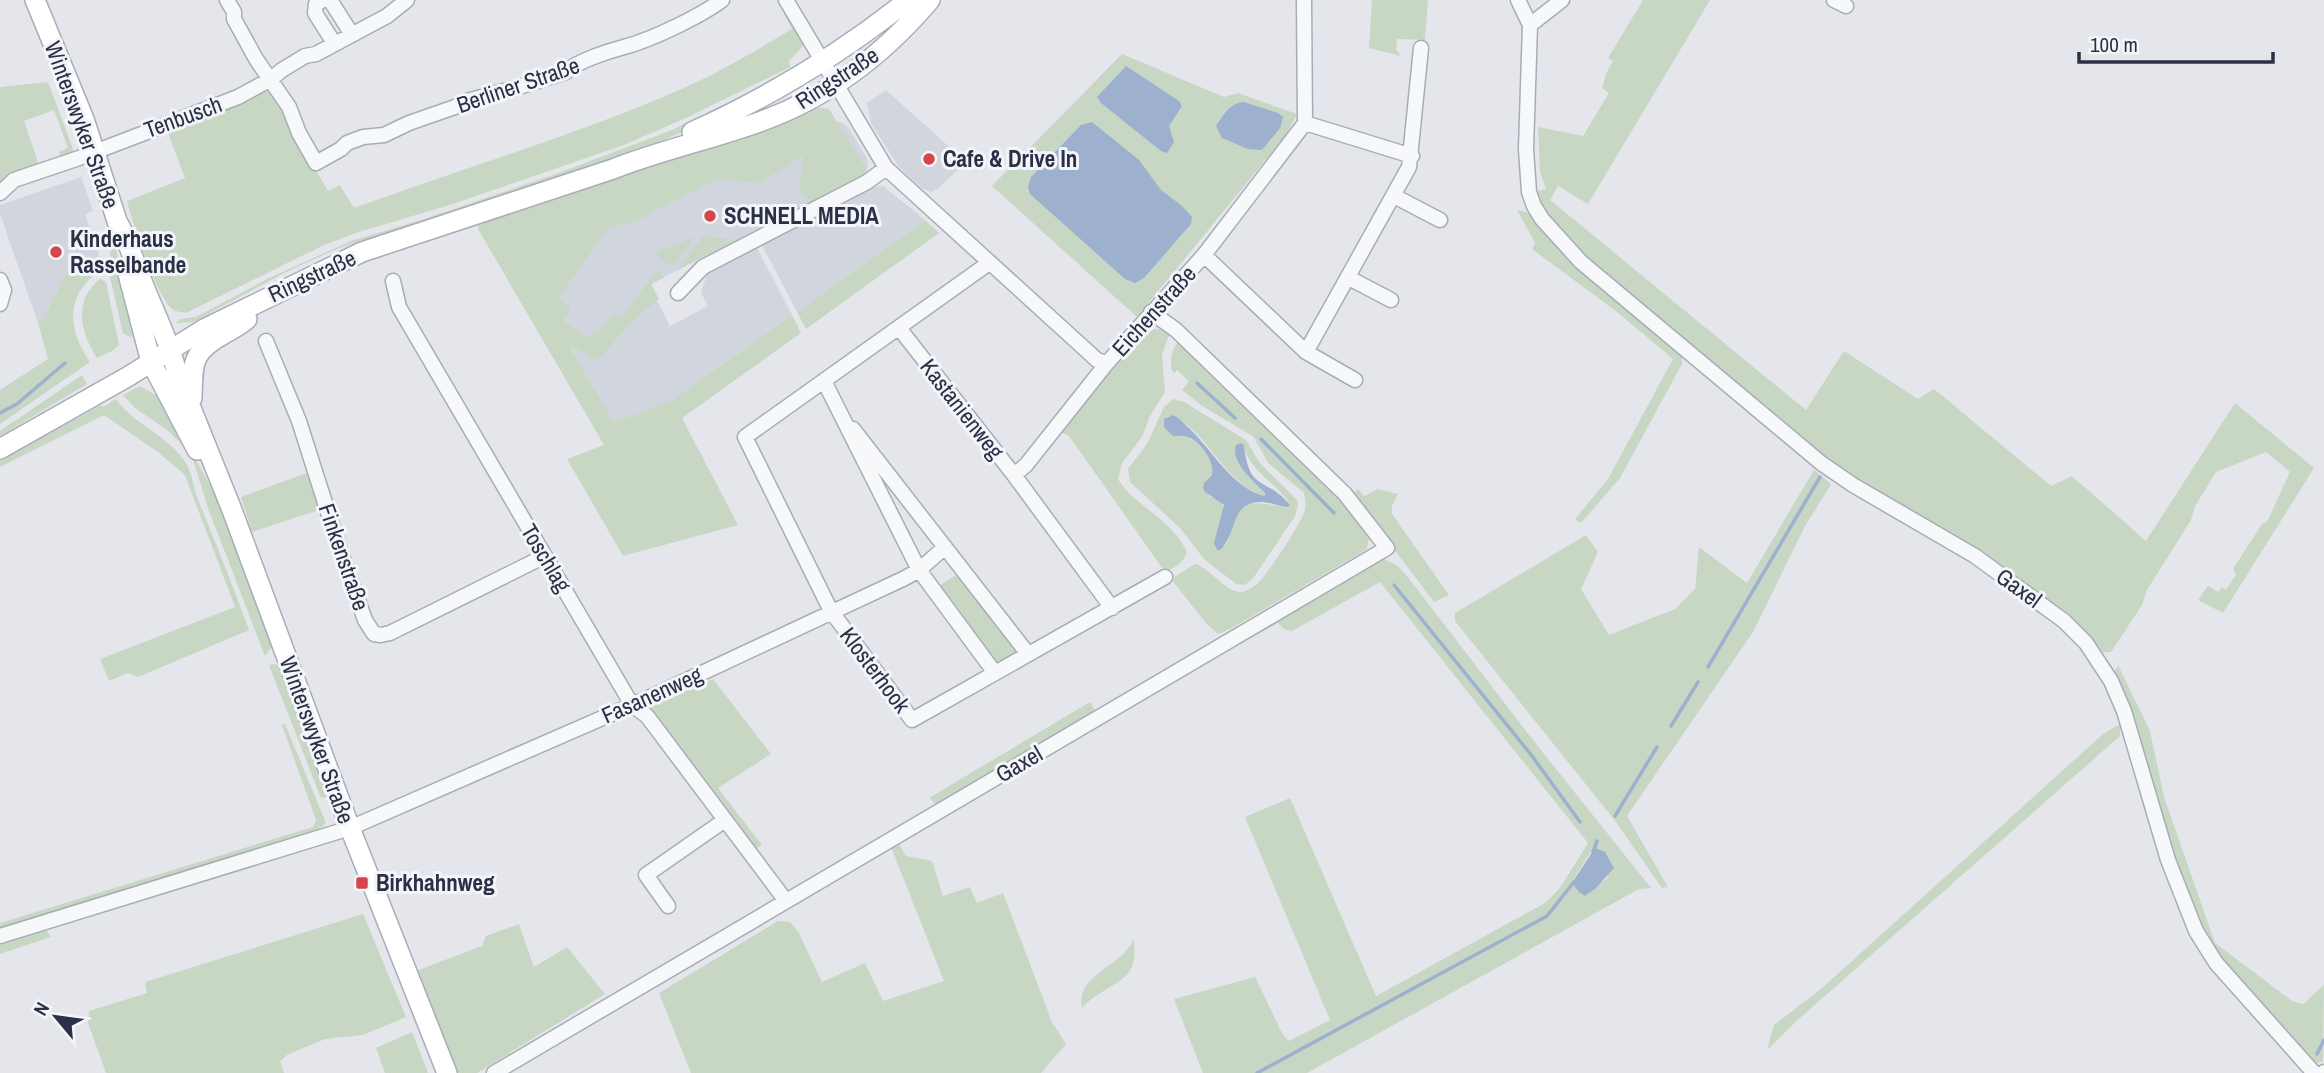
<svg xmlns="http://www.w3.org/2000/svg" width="2324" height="1073" font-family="'Archivo Narrow',sans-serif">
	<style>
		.built { fill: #d1d5de }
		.green { fill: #c7d7c4; fill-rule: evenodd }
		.water { fill: #9db0ce }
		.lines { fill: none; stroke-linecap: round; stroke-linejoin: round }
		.stream { stroke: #9db0ce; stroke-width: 3.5 }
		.street-casing { stroke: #a8acb7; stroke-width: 17 }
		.secondary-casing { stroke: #a8acb7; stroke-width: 22 }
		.street { stroke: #f7f8fa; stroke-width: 14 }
		.secondary { stroke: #fff; stroke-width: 19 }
		.poi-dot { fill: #d6444c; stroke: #f4f5f9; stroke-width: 2.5 }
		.labels { text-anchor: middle; stroke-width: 6; stroke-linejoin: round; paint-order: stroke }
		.street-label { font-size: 23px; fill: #2a3146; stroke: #f4f5f9 }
		.poi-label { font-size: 23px; font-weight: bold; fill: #2a3146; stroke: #f4f5f9; text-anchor: start }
	</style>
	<rect width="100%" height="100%" fill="#e4e6ec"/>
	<!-- built -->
	<path class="built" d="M886,90L966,162L939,188L931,192L922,188L899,167L871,123L867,103Z
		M839,121L848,127L867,158L868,167L862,175L649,285L670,326L708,306L701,293L707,274L757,248L792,315L671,401L614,422L509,242L822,131Z
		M81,177L93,211L85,215L101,261L67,271L42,321L38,323L0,214V205Z
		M883,186L925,220L797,312L762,245L875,187Z"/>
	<!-- green -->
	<path class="green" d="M1372,0H1428L1425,40L1397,39L1396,50L1401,56L1369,48Z
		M1643,0H1710L1588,204L1558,186L1550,200L1806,410L1844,351L1918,399L1934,389L2051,486L2072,476L2146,541L2235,403L2314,468L2223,613L2198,600L2208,586L2218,592L2222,587L2226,590L2236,574L2233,569L2262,524L2267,522L2290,472L2266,452L2216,472L2195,506L2191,520L2147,590L2142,605L2111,652H2103L2071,622L1846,477L1590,263C1568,242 1544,221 1534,192L1546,189L1540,172L1538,127L1583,136L1609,93L1602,88L1606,74L1613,61L1608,58Z
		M789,11L805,44L789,61L790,67L688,117L624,145L453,204L359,232L324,245L186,313C182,312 179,312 175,311C157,301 133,223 127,201L185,178L169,136L170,127L257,92H271L328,191L340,185L354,208C463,168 577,135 684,88C722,71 757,50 792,29L784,14Z
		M1122,54L1224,97L1238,93L1297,114L1286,135L1137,317L992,186Z
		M792,71L687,130L641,150L339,248L288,271L193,322L176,323L180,319L196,317L269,278L351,241L421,220L553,175L672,130Z
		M48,82L74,152L61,158L59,152L68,148L54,110L24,121L39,165L0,183V87Z
		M812,107L829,109L868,172L811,202L799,191L803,156L759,183L717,179L634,222L609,227L558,298L571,308L563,321L586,337L601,330L613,314L621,319L656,271L665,277L651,284L659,299L630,323L599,360L569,345L614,422L671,401L792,315L801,333L682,418L738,525L623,556L567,459L604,445L478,229V224L541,204Z
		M1517,210L1530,213L1682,354V364L1620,478L1581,523L1575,519L1608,479L1673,359L1617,312L1532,249L1535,243Z
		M925,220L939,233L806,329L797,312Z
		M703,236L736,240L677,270Z
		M695,237L672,267L654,253Z
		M115,238L120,276L135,336L130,337L123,333L109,273L111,240Z
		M101,261L103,262C98,272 89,279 82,288C65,313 75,340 90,362L0,424V390L48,359L38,323L42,321L67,271Z
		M100,279L106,282L119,345L112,351L97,358C80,332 73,300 100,279Z
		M1154,329H1162L1170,333L1162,354L1165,392L1150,416L1142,437L1122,463L1118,479C1134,506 1170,517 1187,552C1184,563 1175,567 1165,572L1069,436L1061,432L1135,341Z
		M1180,341L1342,499L1369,539L1367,549L1359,554L1230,629L1218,634L1206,623L1171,579L1195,564C1212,569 1225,593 1242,592C1247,591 1253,587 1257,584C1267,575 1302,522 1305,510C1306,504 1305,499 1304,493L1268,463L1254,437L1201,405L1182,390L1189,381L1177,370L1174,373L1171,369C1171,359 1171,347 1180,341Z
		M82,375L87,384L0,436V431Z
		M140,386L161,398L215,494L273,645L265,656L208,508L191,453L167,430L135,408L123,395Z
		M116,399C134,425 166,434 184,460C192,471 193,487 198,500C216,543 233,586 249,630L138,677L128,673L109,681L100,659L235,607L185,475L158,452L104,415L0,467V460L101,405L103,407Z
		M1173,399L1184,402L1246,440L1259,462L1297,500L1298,505L1295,516L1254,577L1245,585L1236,584L1204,559L1181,529L1130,482L1128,469L1147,444L1164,407ZM1168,416C1172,418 1179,419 1183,422C1213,443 1228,486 1265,496V493L1247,475L1241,443L1244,445C1247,470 1279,484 1290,505L1288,507C1269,506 1243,494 1234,519C1230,529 1231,537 1225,546L1214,543L1224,510C1223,501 1217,499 1209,496L1208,478L1212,475C1219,448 1180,434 1163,423Z
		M1814,470L1831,484L1804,528L1753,632L1627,816L1668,887L1662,888L1616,822L1455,621V613L1586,535L1598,552L1581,589L1609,635L1675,609L1695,589L1699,547L1747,583Z
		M307,473L319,510L252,532L241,497Z
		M1358,489L1364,496L1378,489L1398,494L1392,506V514L1449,595L1434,602L1353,495Z
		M1384,559L1398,566L1407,576L1533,740L1651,888L1639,889L1307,1073H1203L1174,999L1255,977L1283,1035L1289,1041L1330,1020L1245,817L1290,798L1376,996L1545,903L1560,888L1588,843L1380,582L1292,631L1284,629L1278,623L1195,669L1194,667L1379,560ZM1592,850L1608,877L1585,896L1572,882Z
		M958,574L1019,651L996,664L937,587Z
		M275,664L283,668L328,797L321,798L269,665Z
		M2118,665L2150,731L2164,797L2215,943L2292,1001L2303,1004L2324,985L2323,1061L2315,1064L2229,973L2186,900L2114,673Z
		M713,679L771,754L718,788L762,845L756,849L648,707Z
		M1090,702L1095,711L937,805L929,798Z
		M285,724L326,823L319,829L321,834L0,932V923L313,827L316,820L282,725Z
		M2120,724V736L1801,1017L1767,1050L1774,1025L1821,989L2103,734Z
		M898,842L906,856L932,861L943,896L970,887L977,903L1003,893L1052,1022L1066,1044L1041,1073H691L659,993L778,921L790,922L799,933L822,982L865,963L883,1001L944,981L891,847Z
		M363,914L406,1017L363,1035L325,1039L287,1055L280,1061L284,1073H106L88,1023L89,1011L147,993L145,982Z
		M519,924L534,967L567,947L605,994L477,1073H455L416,971L482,946L486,936Z
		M45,928L51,937L0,954V942Z
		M1133,939C1143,984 1105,982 1082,1008C1075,973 1124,967 1133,939Z
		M412,1032L428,1073H385L376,1048Z"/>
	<!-- water -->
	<path class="water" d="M1126,66L1179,101L1182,106L1169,126L1174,142L1167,153L1161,151L1101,103L1097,97Z
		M1244,102L1278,113L1283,117L1280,128L1262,150L1248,149L1222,138L1216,126C1224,114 1230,103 1244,102Z
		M1092,122L1139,160L1161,190L1182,206L1192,217L1191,224L1144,278L1135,283L1125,279L1030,194L1028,187L1031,177L1081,125Z
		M1173,415C1181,419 1184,424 1190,429C1212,450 1233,489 1265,496V493C1254,482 1230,462 1236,445L1241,443L1244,445C1249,493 1266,476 1290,505L1288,507C1279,506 1270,502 1260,502C1229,503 1238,534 1220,550H1217L1214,543L1224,505L1205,492L1203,488L1204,483L1212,475C1215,462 1202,444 1190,438C1184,435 1179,436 1173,436L1164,427V419Z
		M1595,848L1605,852L1614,868L1596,888L1585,896L1579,892L1572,883Z"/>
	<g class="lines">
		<!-- stream -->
		<path class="stream" d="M1197,383L1235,418
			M0,413L17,404L65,363
			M1261,439L1334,513
			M1394,585L1532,756L1580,822
			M1708,667L1820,477
			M1671,726L1698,682
			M1615,816L1657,747
			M1593,852L1597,841
			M2317,1054L2324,1040
			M1257,1073L1547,916L1574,882"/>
		<!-- street casing -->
		<g class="street-casing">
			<path id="street" d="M227,0L234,12V19L256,59L289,107L299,133L316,163L341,149L347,143L363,137L384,135L409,123L455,107L463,102L519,87L566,72C577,61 609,51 624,47C651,40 701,16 722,0
				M323,0L316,4L315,13L334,43
				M330,0L351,33
				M786,0L886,168L1097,360L1107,363L1204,255L1305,123L1304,0
				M1518,0L1530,25L1526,149L1529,192L1534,206L1542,219L1581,262L1821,463L1853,485L1975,556L2064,621L2086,643L2111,681L2124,711L2168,860L2196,931L2216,963L2314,1073
				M1834,0L1846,6
				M1530,25L1562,0
				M1305,123L1412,156
				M0,193L14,180L79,158L238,97L271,79L282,70L305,56L316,54L387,16L407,0
				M1394,196L1440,220
				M1204,255L1306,352L1355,380
				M989,263L745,437L831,611L912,720L1165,577
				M1349,278L1391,300
				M0,280L4,290L0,304
				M393,281L399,307L632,705L647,716L786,901
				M678,293L703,267L867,182L886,168
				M899,328L1014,475L1026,465L1107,363
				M266,341L299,421L340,550L365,620L374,634L381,635L390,633L545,556
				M1306,352L1409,167L1421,48
				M824,381L919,570L995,673
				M853,429L1028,654
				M1014,475L1112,608
				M668,906L646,875L725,820
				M0,936L350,828L655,695L905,578L919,570L945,547
				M494,1073L1387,548L1345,494L1176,330L1151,312
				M2324,1073V1072"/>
		</g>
		<!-- secondary casing -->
		<g class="secondary-casing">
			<path id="secondary" d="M35,0L84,119L117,221C128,240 134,261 142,281C154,312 169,340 177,373L232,510L350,828L447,1073
				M692,132C769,97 842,53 908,0
				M128,274L151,362L197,450
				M192,398C193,363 191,352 224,334C232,329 241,325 247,319
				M0,449L129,376L204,329L362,252L613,169C661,150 713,139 762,121C828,97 885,53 930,0"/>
		</g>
		<!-- street -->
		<use href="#street" class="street"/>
		<!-- secondary -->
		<use href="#secondary" class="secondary"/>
	</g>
	<!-- markers -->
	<g class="poi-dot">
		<circle cx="929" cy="159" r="7"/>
		<circle cx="710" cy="216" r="7"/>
		<circle cx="56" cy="252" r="7"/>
		<rect x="355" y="876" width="14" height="14" rx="3.5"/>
	</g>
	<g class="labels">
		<!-- street labels -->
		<g class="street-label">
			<text transform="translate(837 78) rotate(-33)" y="8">Ringstraße</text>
			<text transform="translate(518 85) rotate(-19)" y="8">Berliner Straße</text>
			<text transform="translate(183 117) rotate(-20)" y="8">Tenbusch</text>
			<text transform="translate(82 125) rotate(70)" y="8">Winterswyker Straße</text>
			<text transform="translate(312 276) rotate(-25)" y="8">Ringstraße</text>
			<text transform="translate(1154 311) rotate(-48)" y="8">Eichenstraße</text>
			<text transform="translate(962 409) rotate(52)" y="8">Kastanienweg</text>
			<text transform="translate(344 557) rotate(71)" y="8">Finkenstraße</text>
			<text transform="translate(546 558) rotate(59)" y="8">Toschlag</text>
			<text transform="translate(2019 588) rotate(36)" y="8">Gaxel</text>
			<text transform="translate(875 670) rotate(53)" y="8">Klosterhook</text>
			<text transform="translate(652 695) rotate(-24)" y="8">Fasanenweg</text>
			<text transform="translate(317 740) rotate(70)" y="8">Winterswyker Straße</text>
			<text transform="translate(1019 764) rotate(-30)" y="8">Gaxel</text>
		</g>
		<!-- poi labels -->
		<g class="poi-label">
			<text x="943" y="167">Cafe &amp; Drive In</text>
			<text x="724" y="224">SCHNELL MEDIA</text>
			<text x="70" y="247">Kinderhaus<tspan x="70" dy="26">Rasselbande</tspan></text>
			<text x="376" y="891">Birkhahnweg</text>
		</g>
	</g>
	<!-- north arrow -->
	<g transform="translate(56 1017) rotate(299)" stroke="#f4f5f9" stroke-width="5" paint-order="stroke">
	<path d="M0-5L12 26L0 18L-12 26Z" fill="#2a3146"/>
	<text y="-10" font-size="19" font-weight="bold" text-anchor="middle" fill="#2a3146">N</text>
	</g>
	<!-- scale -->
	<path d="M2079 52v10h194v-10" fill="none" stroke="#2a3146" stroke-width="3.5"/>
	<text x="2090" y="52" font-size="21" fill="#2a3146" stroke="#f4f5f9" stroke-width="5" paint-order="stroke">100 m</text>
</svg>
